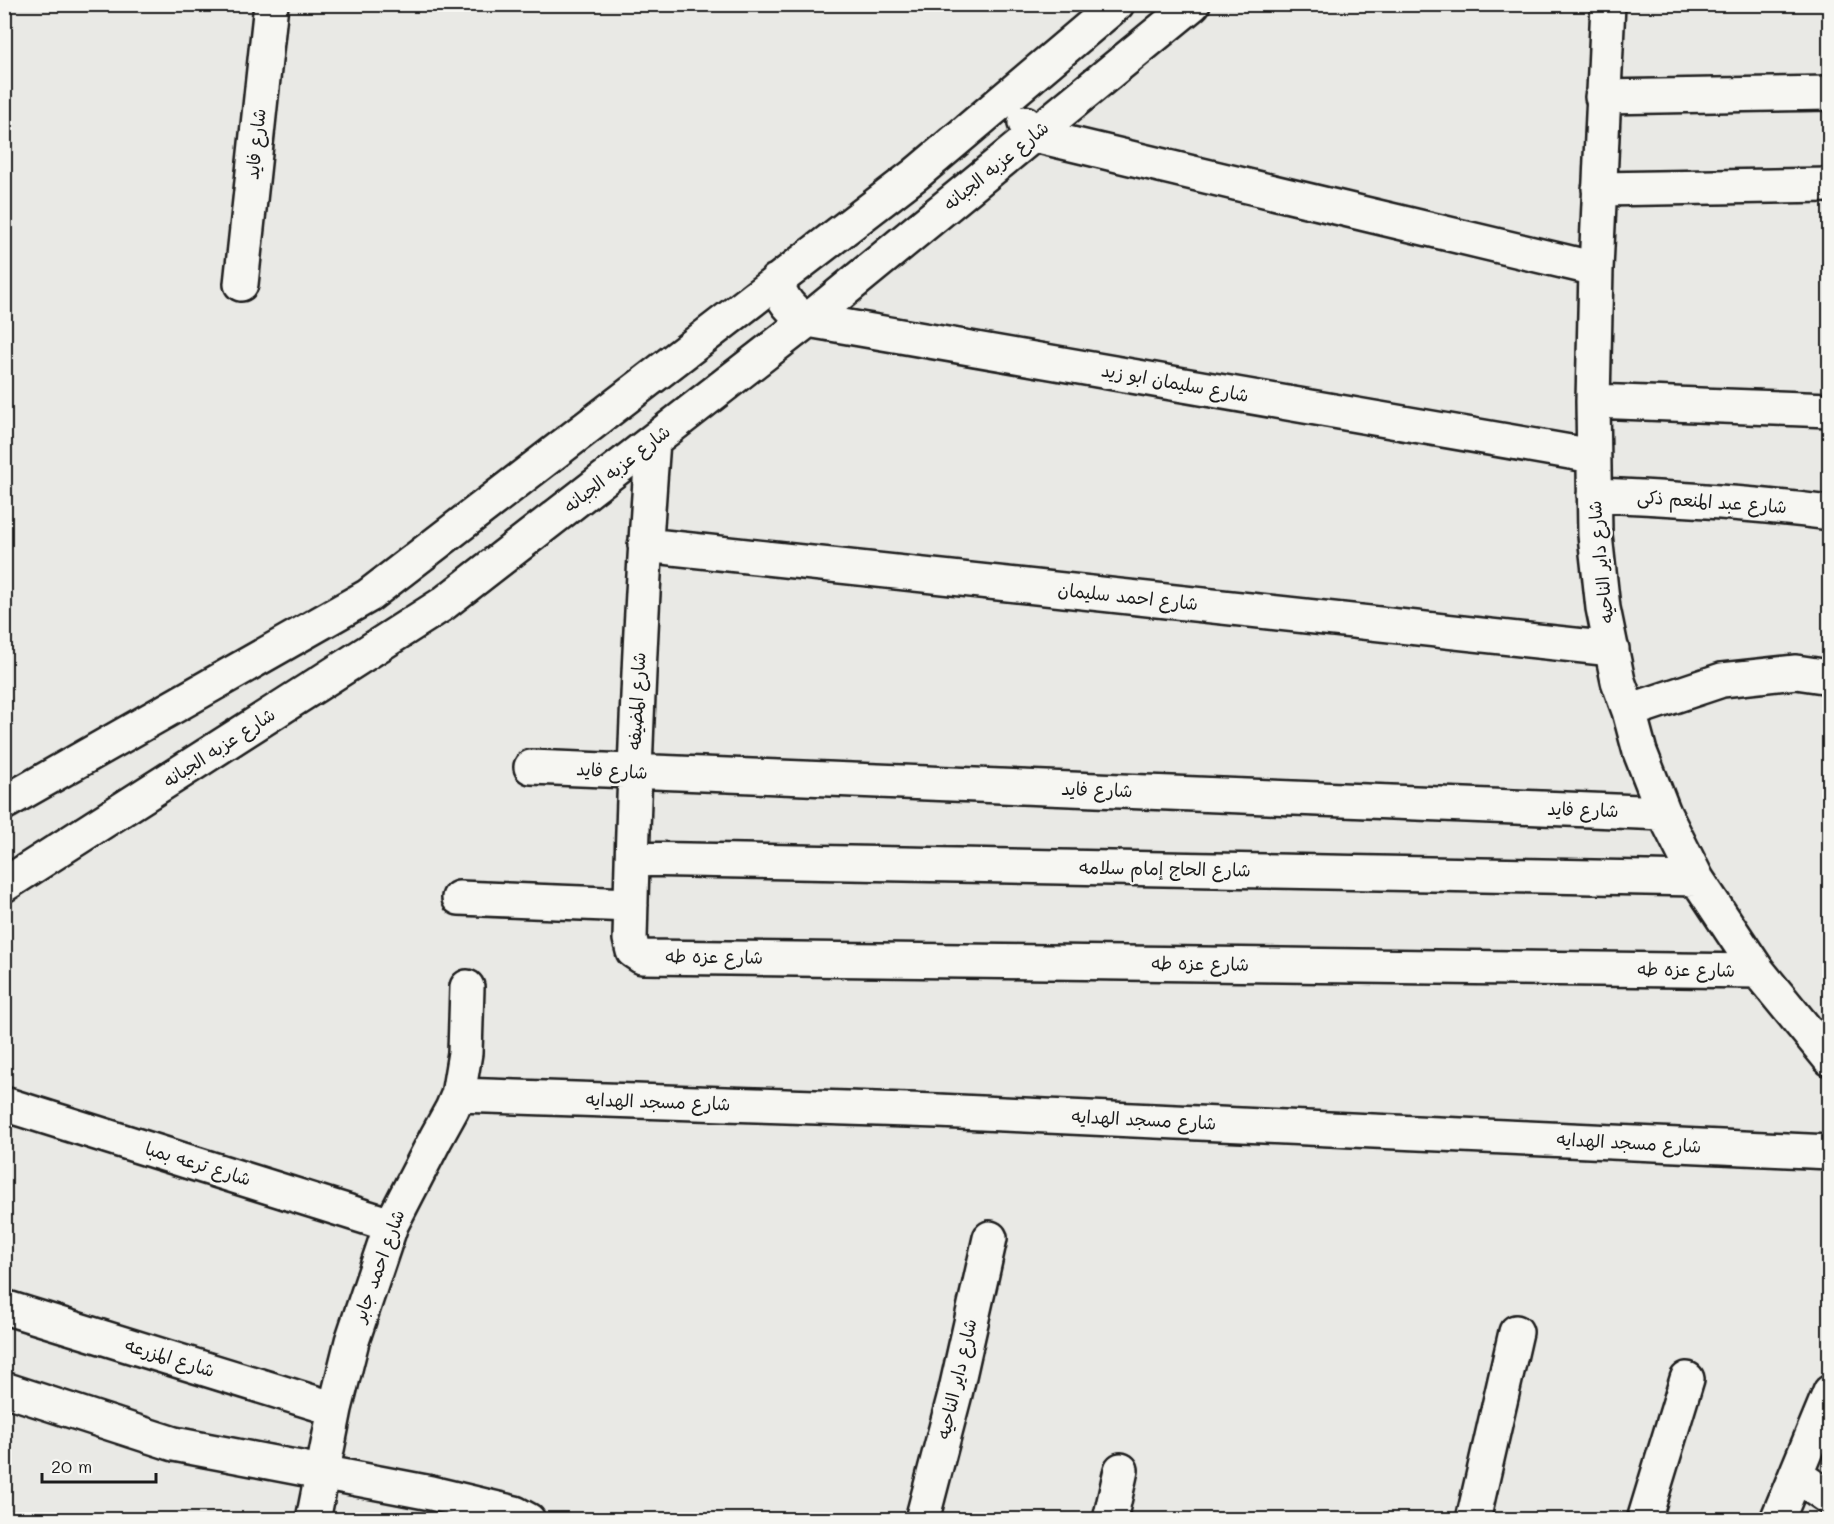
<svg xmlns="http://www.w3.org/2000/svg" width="1834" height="1524" font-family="Mali,'Playpen Sans Arabic',sans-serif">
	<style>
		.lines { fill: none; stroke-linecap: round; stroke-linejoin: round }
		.minor-casing { stroke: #1c1c1c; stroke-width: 38 }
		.minor { stroke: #f6f6f2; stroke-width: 33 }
		.labels { text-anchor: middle; stroke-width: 5; stroke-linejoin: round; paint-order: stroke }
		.street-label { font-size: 18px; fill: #1c1c1c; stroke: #f6f6f2 }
	</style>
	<rect width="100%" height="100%" fill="#e9e9e5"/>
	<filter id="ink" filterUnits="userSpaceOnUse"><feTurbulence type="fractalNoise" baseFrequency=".0167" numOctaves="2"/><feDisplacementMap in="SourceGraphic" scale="12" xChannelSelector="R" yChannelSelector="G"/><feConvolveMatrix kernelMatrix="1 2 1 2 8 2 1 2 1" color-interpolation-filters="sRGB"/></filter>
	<g filter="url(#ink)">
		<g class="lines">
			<!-- minor casing -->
			<g class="minor-casing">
				<path id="minor" d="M1608,4L1596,269L1593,401L1595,535L1603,608L1618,681L1629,711L1640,752L1664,813L1697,879L1758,971L1830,1059
					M1602,97L1830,93
					M1025,123L1034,135L1596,269
					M1599,189L1830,185
					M776,281C783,301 790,310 808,320L1593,456
					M241,284L271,4
					M1593,401L1830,410
					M653,441C640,606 634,772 630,939L633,951L642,957L1758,971
					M1594,495C1673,498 1751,503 1830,513
					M645,545L1612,649
					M1629,711L1722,680L1796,672L1830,677
					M531,767L1664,813
					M4,803L368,596L916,174L1117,4
					M633,859L1697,879
					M4,885L443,604L808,320L1193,4
					M459,898L631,905
					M458,1095L938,1111L1830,1152
					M4,1104L391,1225
					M4,1307L335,1409
					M4,1389L174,1444L431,1493L515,1513L528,1520
					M1796,1475L1830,1498
					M313,1520L335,1409L352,1341L391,1225L436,1138L452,1109L458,1095L465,1053L467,987
					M922,1520L955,1394L990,1238
					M1110,1520L1121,1470
					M1473,1520L1516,1332
					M1644,1520L1687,1379
					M1777,1520L1830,1392"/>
			</g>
			<!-- minor -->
			<use href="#minor" class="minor"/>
		</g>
	</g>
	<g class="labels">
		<!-- street labels -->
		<g class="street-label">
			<text transform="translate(256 144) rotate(-84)" y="6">شارع فايد</text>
			<text transform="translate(996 166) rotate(-39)" y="6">شارع عزبه الجبانه</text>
			<text transform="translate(1175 383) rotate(10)" y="6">شارع سليمان ابو زيد</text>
			<text transform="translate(617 469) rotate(-38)" y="6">شارع عزبه الجبانه</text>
			<text transform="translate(1712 502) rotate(4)" y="6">شارع عبد المنعم ذكى</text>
			<text transform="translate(1601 562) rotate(-96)" y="6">شارع داير الناحيه</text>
			<text transform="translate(1128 597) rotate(6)" y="6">شارع احمد سليمان</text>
			<text transform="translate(637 701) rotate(-87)" y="6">شارع المضيفه</text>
			<text transform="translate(219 748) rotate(-33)" y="6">شارع عزبه الجبانه</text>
			<text transform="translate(612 771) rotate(3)" y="6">شارع فايد</text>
			<text transform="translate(1097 790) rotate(2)" y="6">شارع فايد</text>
			<text transform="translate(1583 810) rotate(2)" y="6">شارع فايد</text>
			<text transform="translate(1165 869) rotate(1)" y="6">شارع الحاج إمام سلامه</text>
			<text transform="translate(714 957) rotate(1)" y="6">شارع عزه طه</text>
			<text transform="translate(1200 964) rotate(1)" y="6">شارع عزه طه</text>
			<text transform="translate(1686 970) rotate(1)" y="6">شارع عزه طه</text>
			<text transform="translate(658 1102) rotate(2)" y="6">شارع مسجد الهدايه</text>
			<text transform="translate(1144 1120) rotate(3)" y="6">شارع مسجد الهدايه</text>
			<text transform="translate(1629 1143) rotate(3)" y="6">شارع مسجد الهدايه</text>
			<text transform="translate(198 1164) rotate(17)" y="6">شارع ترعه بمبا</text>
			<text transform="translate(379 1266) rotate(-70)" y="6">شارع احمد جابر</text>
			<text transform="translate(170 1358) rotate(17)" y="6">شارع المزرعه</text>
			<text transform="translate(957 1379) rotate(-77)" y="6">شارع داير الناحيه</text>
		</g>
	</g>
	<!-- margin -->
	<rect width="1834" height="1524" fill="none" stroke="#f6f6f2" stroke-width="24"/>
	<rect x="12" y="12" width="1810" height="1500" fill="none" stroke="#1c1c1c" stroke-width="2" filter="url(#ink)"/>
	<!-- scale -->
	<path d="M42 1473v9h114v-9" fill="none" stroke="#1c1c1c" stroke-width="3"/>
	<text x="51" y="1473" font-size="18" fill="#1c1c1c" stroke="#f6f6f2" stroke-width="4.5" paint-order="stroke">20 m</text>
</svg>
